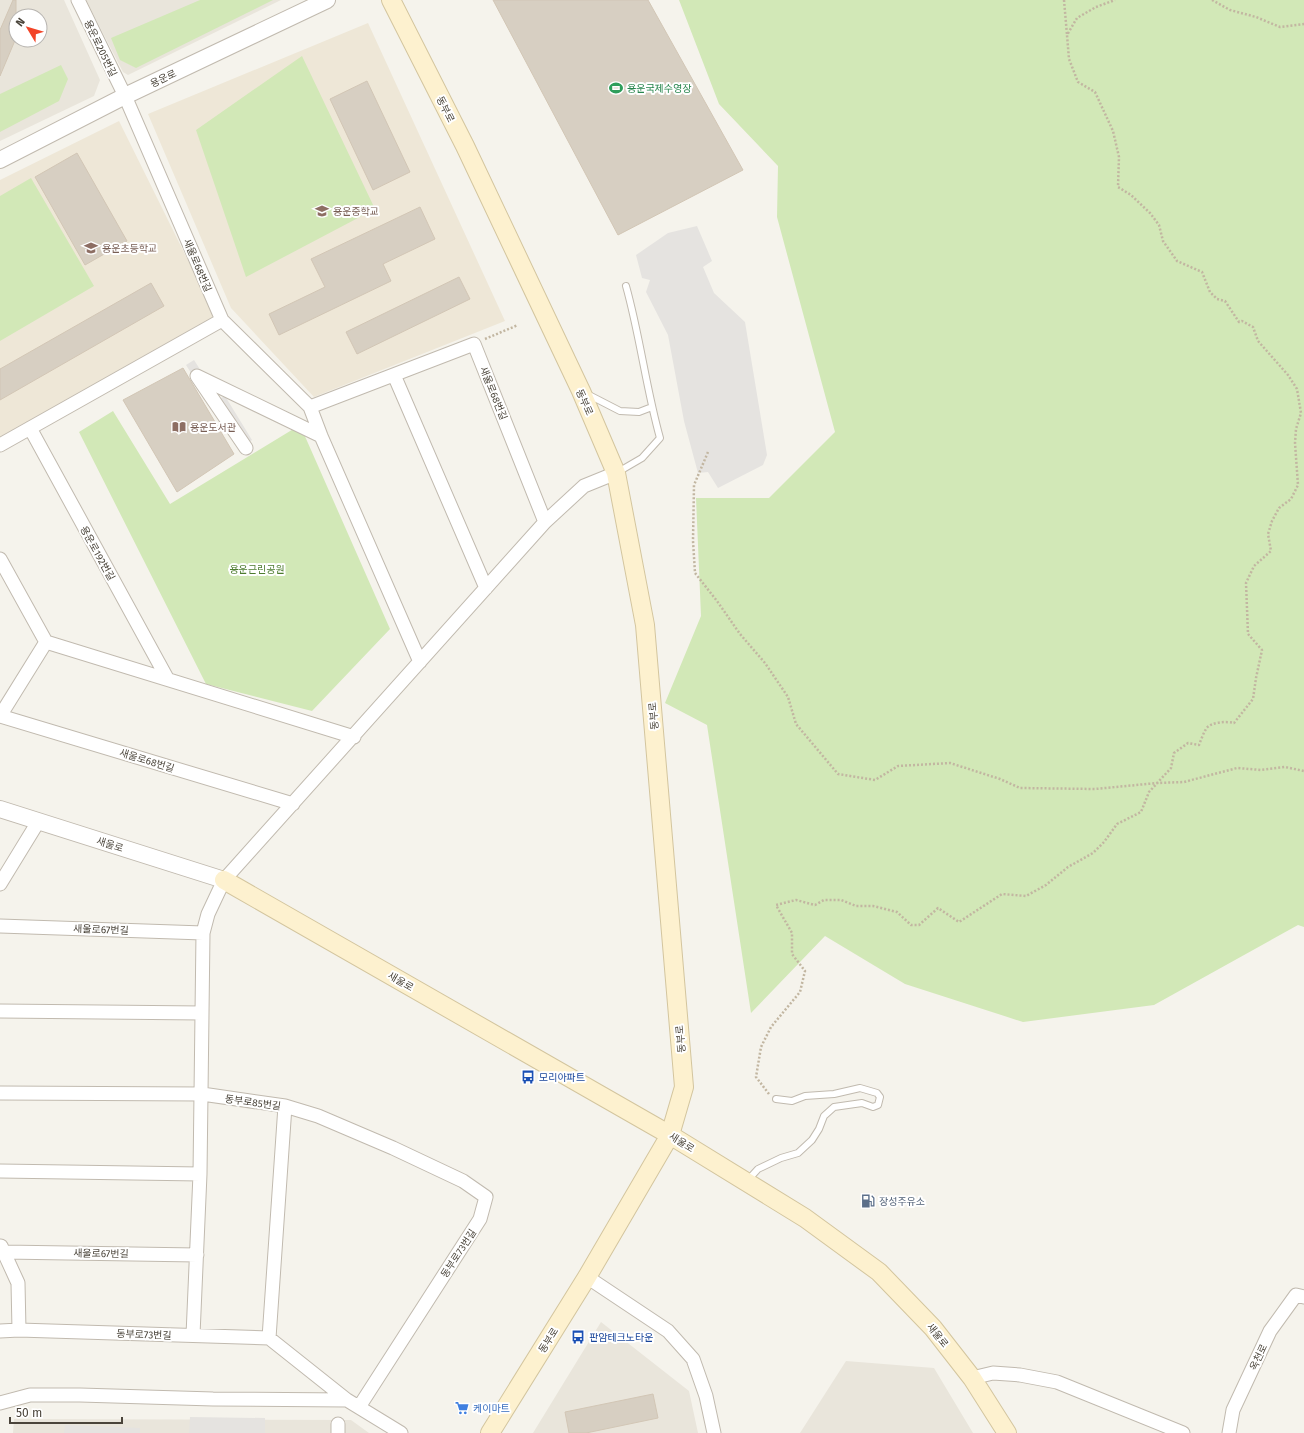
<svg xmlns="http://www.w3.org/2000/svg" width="1304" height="1433" font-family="'Fira Sans','Noto Sans KR',sans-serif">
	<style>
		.residential { fill: #e9e5db; fill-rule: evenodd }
		.education { fill: #eee7d7 }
		.green { fill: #d2e8b7 }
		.parking { fill: #e5e3e0 }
		.building { fill: #d7cfc2; stroke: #d2c6b5 }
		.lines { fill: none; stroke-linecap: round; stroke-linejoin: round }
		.service-casing { stroke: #c1baaf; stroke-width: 8 }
		.minor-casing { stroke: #c1baaf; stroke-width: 15 }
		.tertiary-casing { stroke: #c1baaf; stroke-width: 18 }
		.secondary-casing { stroke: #d3c59e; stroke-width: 20 }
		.path { stroke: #c2b6a1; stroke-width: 2.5; stroke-dasharray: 2 2; stroke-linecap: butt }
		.service { stroke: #fff; stroke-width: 6 }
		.minor { stroke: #fff; stroke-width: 13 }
		.tertiary { stroke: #fff; stroke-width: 16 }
		.secondary { stroke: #fdf1cf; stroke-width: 18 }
		.labels { text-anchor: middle; stroke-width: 4; stroke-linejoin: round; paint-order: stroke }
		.street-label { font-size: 10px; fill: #4a443a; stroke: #fff }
		.leisure-label { font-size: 10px; fill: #27864d; stroke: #fff; text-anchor: start }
		.education-label { font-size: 10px; fill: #785e54; stroke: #fff; text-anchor: start }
		.park-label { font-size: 10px; fill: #4c7b2e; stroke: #fff }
		.transit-label { font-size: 10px; fill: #164399; stroke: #fff; text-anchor: start }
		.service-label { font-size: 10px; fill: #4e5e75; stroke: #fff; text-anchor: start }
		.shop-label { font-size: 10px; fill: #366cbe; stroke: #fff; text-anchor: start }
	</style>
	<rect width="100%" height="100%" fill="#f5f3ec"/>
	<!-- residential -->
	<path class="residential" d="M0,0H64L100,80L94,96L0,141ZM16,16H40V40H16Z
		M86,0H281L128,75L123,72Z
		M601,1322L689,1391L698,1433H533Z
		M846,1361L934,1368L973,1433H800Z
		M14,1419L351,1420L369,1433H13Z"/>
	<!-- education -->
	<path class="education" d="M368,23L505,321L314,397L231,308L148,114Z
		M119,121L216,317L0,439V180Z"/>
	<!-- green -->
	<path class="green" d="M200,0H273L136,68L120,60L111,38Z
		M679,0H1304V927L1298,925L1154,1005L1023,1022L905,984L825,936L751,1013L707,725L665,703L701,616L696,498H769L835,432L777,217L778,166L719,104Z
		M302,56L375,209L246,277L196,130Z
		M61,65L68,79L59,101L0,132V94Z
		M31,178L94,286L0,341V196Z
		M113,411L170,504L300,425L390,629L312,711L206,684L79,432Z"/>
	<!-- parking -->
	<path class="parking" d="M697,226L712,261L703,267L714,293L745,322L767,455L763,465L718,488L708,472L698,473L684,421L668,335L646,292L650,280L642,278L636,255L668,233Z
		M194,360L219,399L225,396L252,440L239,449L186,365Z
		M190,1417L265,1418V1433H189Z
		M65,1425L140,1428V1433H64Z"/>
	<!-- building -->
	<path class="building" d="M13,0H16V38L0,76V30Z
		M493,0H648L743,170L618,235Z
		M367,81L410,172L373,190L330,99Z
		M77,153L127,241L85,265L35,177Z
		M420,207L435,239L383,264L391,281L279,335L269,314L325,287L311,259Z
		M459,277L470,299L357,354L346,332Z
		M151,283L164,306L0,400V369Z
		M183,368L234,454L177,492L123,400Z
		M653,1394L658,1418L586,1433H569L565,1412Z"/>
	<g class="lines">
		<!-- service casing -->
		<g class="service-casing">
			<path id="service" d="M587,394L620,411L639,412L652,407
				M618,472L642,458L660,438C646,388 640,336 626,286
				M747,1181L758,1169L781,1158L798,1153L812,1140L819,1129L824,1116L834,1107L862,1103L873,1107L878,1105L880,1097L877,1093L860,1088L834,1094L805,1096L792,1101L776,1099"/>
		</g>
		<!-- minor casing -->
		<g class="minor-casing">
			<path id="minor" d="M78,0L125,96L222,320L310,407L321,436L420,662
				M394,375L486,588
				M310,407L474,344L545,522
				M30,428L167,678
				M0,445L222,320
				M246,448L197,376L321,436
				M0,559L46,642L354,737
				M0,716L293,804
				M0,716L46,642
				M0,884L38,822
				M0,926L203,933
				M0,1011L202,1013
				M0,1093L202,1094L285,1106L318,1116L393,1148L463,1181L486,1197L480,1219L359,1407
				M0,1171L200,1174
				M1,1246L18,1283L19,1330
				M4,1252L197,1255
				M587,1277L668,1331L693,1359L706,1396L714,1433
				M0,1331L19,1330L269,1338L347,1400L401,1433
				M193,1335L200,1174L203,933L208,914L224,880L545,522L584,486L616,473
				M269,1338L285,1106
				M972,1378L993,1373L1020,1375L1057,1382L1183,1433
				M0,1403L30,1395H80L213,1399L347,1400
				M338,1433V1424
				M1229,1433L1233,1410L1270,1331L1296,1295L1304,1297"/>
		</g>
		<!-- tertiary casing -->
		<g class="tertiary-casing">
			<path id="tertiary" d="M0,160L125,96L327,0
				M0,809L224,880"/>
		</g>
		<!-- secondary casing -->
		<g class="secondary-casing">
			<path id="secondary" d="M391,0L465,146L581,391L616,473L645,625L684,1087L670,1135L587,1277L490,1433
				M224,880L670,1135L805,1218L879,1272L933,1328L972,1378L1007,1433"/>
		</g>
		<!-- path -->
		<path class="path" d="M1064,0L1067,35
			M1212,0L1230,10L1256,17L1280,27L1304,24
			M485,339L518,325
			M708,452L694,485L693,541L695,573L717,601L740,634L765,663L788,697L796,724L838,774L875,780L898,766L950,763L1000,779L1020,788L1095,789L1157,783L1184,782L1237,768L1261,770L1285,767L1304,771
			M769,1094L756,1077L761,1047L771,1027L800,992L805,971L792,954V933L776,905L796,900L815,905L824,900H841L856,906H873L897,912L911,925H919L938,908L959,922L1002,894L1026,896L1046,885L1068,867L1093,853L1104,842L1117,824L1141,812L1149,792L1171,768L1174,753L1188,743L1199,745C1201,740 1203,734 1206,729C1210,722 1226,721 1234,723L1253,699L1256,678L1262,650L1248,634L1246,583L1254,566L1271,551L1268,534L1272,521L1279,508L1291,499L1298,485L1295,443L1296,429L1301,413L1297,389L1288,375L1258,341L1253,327L1242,321L1239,322L1225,301L1217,299L1210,292L1202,272L1177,261L1163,241L1159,225L1150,213L1131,195L1118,187L1119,157L1113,131L1095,92L1078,82L1069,59L1067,35L1077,18L1096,7L1115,0"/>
		<!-- service -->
		<use href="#service" class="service"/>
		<!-- minor -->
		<use href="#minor" class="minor"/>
		<!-- tertiary -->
		<use href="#tertiary" class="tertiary"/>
		<!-- secondary -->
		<use href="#secondary" class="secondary"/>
	</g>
	<!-- icons -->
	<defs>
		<g id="stadium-bare" transform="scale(1.08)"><path d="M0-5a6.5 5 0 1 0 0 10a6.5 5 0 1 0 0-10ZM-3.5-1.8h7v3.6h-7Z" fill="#2e9e5b" stroke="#fff" stroke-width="2.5" paint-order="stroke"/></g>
		<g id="school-bare" transform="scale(1.08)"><path d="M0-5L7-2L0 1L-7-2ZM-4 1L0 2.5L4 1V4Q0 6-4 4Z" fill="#8d6e63" stroke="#fff" stroke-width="2.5" paint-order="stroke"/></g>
		<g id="library-bare" transform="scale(1.08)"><path d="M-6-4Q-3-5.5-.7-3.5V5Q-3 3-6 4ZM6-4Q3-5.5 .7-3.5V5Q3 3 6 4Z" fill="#8d6e63" stroke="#fff" stroke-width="2.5" paint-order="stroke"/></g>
		<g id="bus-bare" transform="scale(1.08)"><path d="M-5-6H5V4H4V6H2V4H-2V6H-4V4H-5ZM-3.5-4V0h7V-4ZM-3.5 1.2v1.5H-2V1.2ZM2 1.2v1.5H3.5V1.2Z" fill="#1a4fb4" stroke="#fff" stroke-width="2.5" paint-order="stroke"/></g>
		<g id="fuel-bare" transform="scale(1.08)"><path d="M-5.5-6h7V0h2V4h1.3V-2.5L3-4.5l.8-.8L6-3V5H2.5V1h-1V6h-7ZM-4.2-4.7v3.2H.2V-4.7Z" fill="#5c6f8a" stroke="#fff" stroke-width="2.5" paint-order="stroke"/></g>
		<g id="supermarket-bare" transform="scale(1.08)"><path d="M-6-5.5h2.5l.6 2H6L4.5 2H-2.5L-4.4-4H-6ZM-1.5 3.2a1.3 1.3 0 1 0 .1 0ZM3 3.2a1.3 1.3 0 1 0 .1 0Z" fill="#3f7fe0" stroke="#fff" stroke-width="2.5" paint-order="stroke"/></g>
	</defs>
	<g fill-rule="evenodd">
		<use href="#stadium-bare" x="616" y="88"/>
		<use href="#school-bare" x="322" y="211"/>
		<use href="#school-bare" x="91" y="248"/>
		<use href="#library-bare" x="179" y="427"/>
		<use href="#bus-bare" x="528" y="1077"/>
		<use href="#fuel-bare" x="868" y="1201"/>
		<use href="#bus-bare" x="578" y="1337"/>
		<use href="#supermarket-bare" x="462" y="1408"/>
	</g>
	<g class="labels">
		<!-- street labels -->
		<g class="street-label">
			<text transform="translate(101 48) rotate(64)" y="4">용운로205번길</text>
			<text transform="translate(163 78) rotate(-25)" y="4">용운로</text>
			<text transform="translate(446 109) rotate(63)" y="4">동부로</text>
			<text transform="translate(198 265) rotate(67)" y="4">새울로68번길</text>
			<text transform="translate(494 393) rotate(68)" y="4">새울로68번길</text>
			<text transform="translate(585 402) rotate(66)" y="4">동부로</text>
			<text transform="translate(98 553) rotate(61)" y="4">용운로192번길</text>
			<text transform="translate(653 716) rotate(-95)" y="4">동부로</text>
			<text transform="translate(147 760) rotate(17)" y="4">새울로68번길</text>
			<text transform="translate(110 844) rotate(17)" y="4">새울로</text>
			<text transform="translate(101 929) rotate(2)" y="4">새울로67번길</text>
			<text transform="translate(401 981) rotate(30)" y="4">새울로</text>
			<text transform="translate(680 1039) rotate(-95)" y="4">동부로</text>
			<text transform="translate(253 1102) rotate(8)" y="4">동부로85번길</text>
			<text transform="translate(682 1142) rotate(32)" y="4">새울로</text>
			<text transform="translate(101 1253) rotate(1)" y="4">새울로67번길</text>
			<text transform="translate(458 1253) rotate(-57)" y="4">동부로73번길</text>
			<text transform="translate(144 1334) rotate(2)" y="4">동부로73번길</text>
			<text transform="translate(938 1335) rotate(51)" y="4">새울로</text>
			<text transform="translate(548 1340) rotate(-58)" y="4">동부로</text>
			<text transform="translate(1258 1357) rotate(-65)" y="4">옥천로</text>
		</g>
		<!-- leisure labels -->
		<g class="leisure-label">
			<text x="627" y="92">용운국제수영장</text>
		</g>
		<!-- education labels -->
		<g class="education-label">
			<text x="333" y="215">용운중학교</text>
			<text x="102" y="252">용운초등학교</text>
			<text x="190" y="431">용운도서관</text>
		</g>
		<!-- park labels -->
		<g class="park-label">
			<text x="257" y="573">용운근린공원</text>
		</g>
		<!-- transit labels -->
		<g class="transit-label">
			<text x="539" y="1081">모리아파트</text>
			<text x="589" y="1341">판암테크노타운</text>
		</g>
		<!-- service labels -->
		<g class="service-label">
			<text x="879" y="1205">장성주유소</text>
		</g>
		<!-- shop labels -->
		<g class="shop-label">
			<text x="473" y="1412">케이마트</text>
		</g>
	</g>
	<!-- north arrow -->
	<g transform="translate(28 28) rotate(308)"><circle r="19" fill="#ffffff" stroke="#b7b4b0"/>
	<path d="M0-3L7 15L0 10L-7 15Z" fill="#f24427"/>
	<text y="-6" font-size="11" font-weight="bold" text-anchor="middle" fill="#4a443a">N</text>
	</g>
	<!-- scale -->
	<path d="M10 1417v6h112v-6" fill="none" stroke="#4a443a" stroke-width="2"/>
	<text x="16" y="1417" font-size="12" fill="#4a443a" stroke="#ffffff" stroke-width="3" paint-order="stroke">50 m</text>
</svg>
